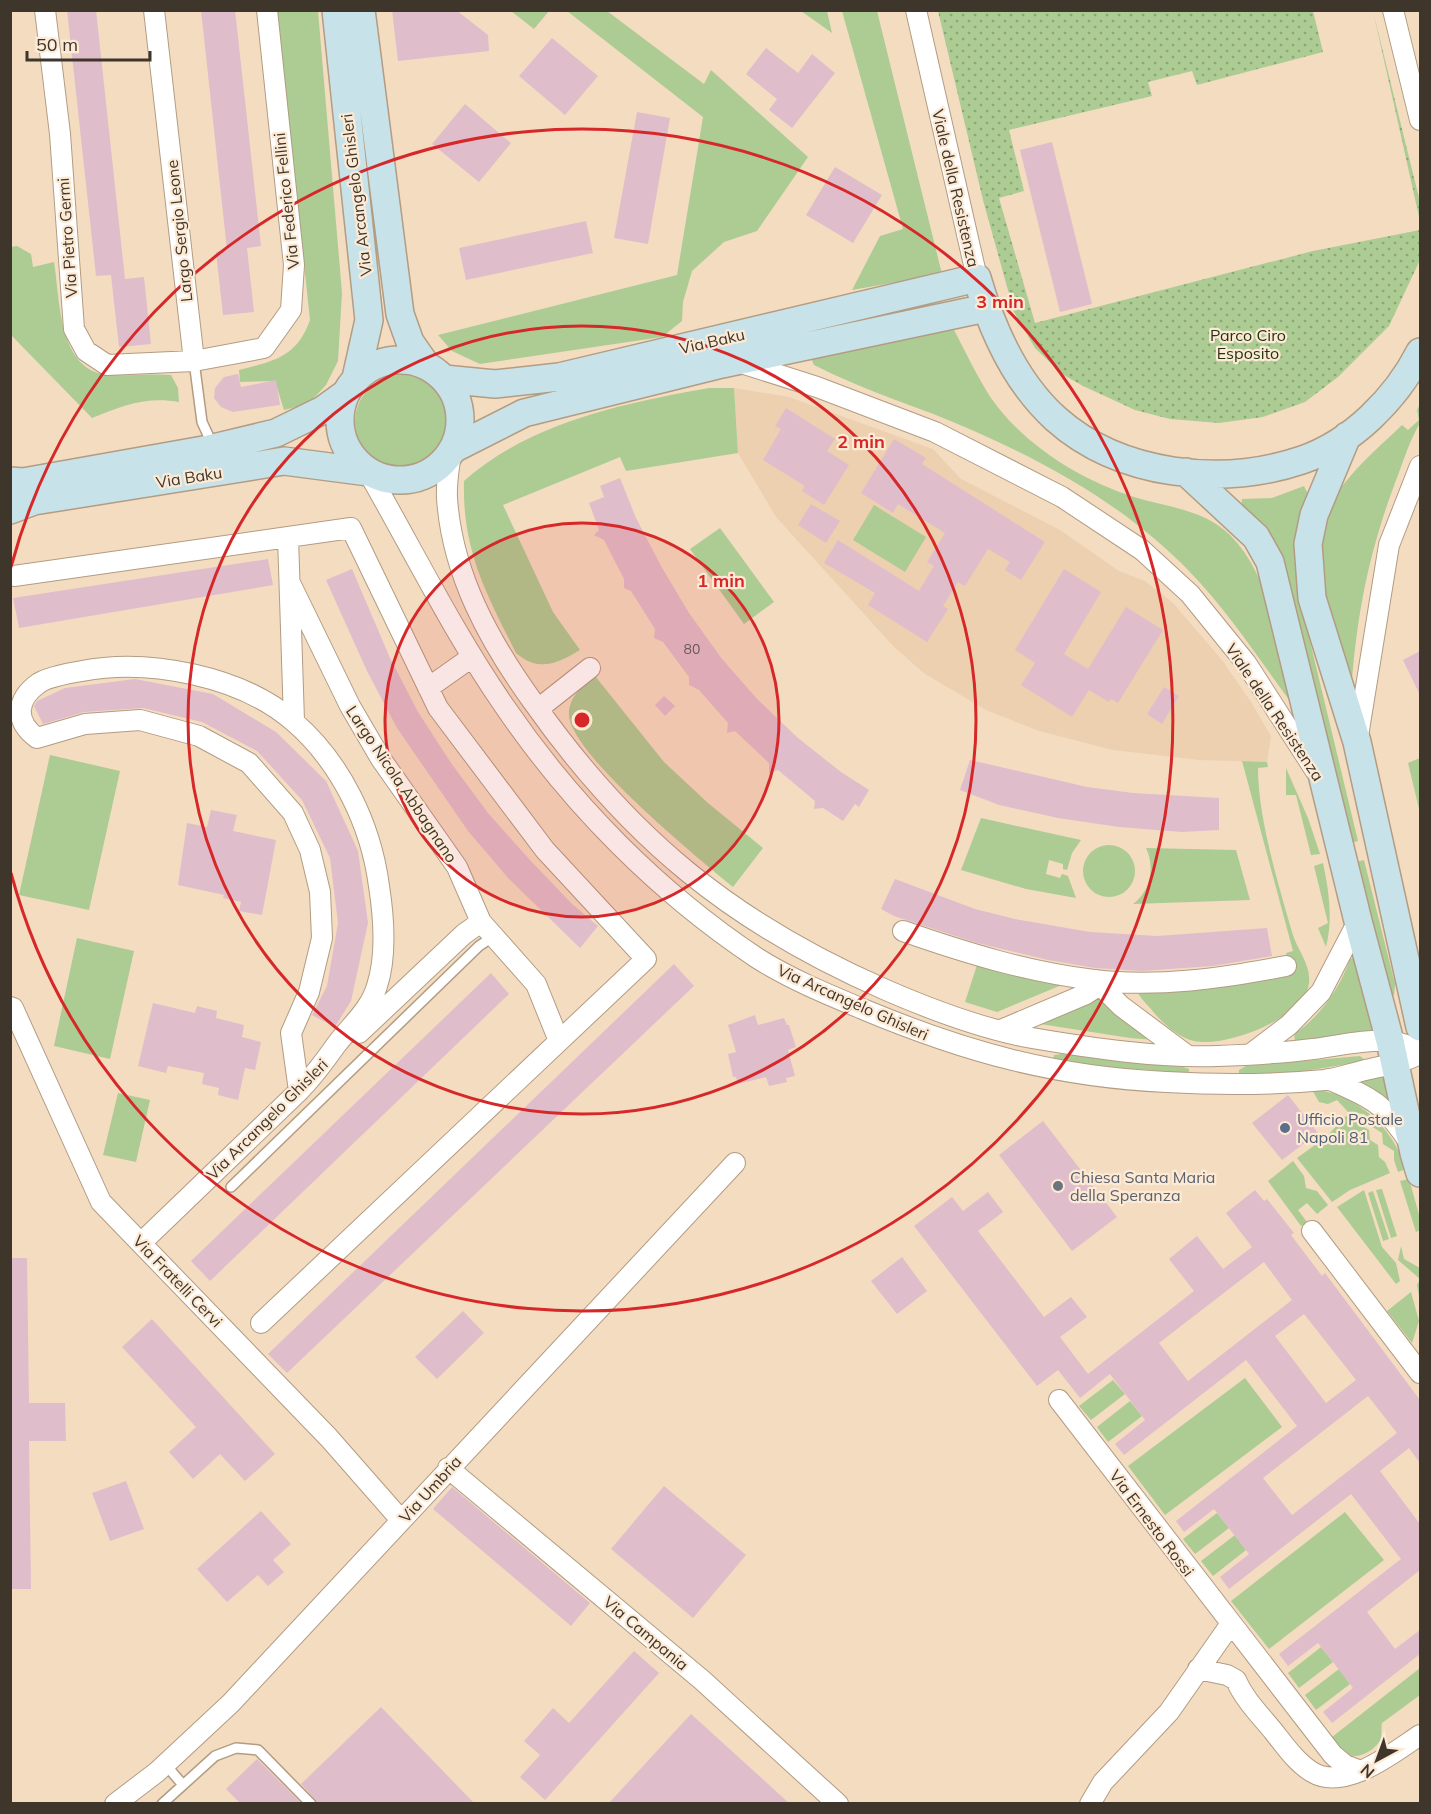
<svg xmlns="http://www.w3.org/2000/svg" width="1431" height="1814" font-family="Mulish,sans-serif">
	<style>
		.built { fill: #edd0af }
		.grass { fill: #accc93 }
		.park { fill: url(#park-dots) }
		.building { fill: #e0bdcb; fill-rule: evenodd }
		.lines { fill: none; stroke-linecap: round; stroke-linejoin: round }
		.lane-casing { stroke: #b29c82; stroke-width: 12 }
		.street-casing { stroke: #b29c82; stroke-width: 22 }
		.secondary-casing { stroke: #b29c82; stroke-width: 30 }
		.lane { stroke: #fff; stroke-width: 9 }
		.street { stroke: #fff; stroke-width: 20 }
		.secondary { stroke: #c8e2e9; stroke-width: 27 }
		.ring { fill: none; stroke: #d62828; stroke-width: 3 }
		.service-dot { fill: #5c6f8a; stroke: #fdead5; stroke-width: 2 }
		.worship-dot { fill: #6b7280; stroke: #fdead5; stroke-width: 2 }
		.labels { text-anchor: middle; stroke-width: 4.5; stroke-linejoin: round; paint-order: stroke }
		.number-label { font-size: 14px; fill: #665753 }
		.street-label { font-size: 16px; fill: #3e352b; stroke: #fdead5 }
		.park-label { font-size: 16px; fill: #1f310f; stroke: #fdead5 }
		.service-label { font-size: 16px; fill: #4e5e75; stroke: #fdead5; text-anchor: start }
		.worship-label { font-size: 16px; fill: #5b616d; stroke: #fdead5; text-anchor: start }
		.centre { fill: #d62828; stroke: #fdead5; stroke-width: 3 }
		.ring-label { font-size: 18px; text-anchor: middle; font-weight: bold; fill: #d62828; stroke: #fdead5; stroke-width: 4.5; stroke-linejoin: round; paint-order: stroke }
	</style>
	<defs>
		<pattern id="park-dots" width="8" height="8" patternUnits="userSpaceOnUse" patternTransform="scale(1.5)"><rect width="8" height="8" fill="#accc93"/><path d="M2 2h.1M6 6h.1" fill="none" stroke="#8da678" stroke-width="1.8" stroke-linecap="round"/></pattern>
	</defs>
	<rect width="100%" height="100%" fill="#f4dcc1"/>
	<!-- built -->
	<path class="built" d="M734,388L789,397L933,449L961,479L1060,530L1119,571L1145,581L1173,603L1222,660L1251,702L1271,736L1267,762L1199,760L1113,750L1039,731L986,710L925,674L894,647L776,517L738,453Z"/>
	<!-- grass -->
	<path class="grass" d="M277,11H318L342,293L338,361L326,385L308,404L284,410L275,381L240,382L239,370C274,361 297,357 310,320Z
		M511,11H549L534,29Z
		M567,11H607L704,84L711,70L808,157L757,231L724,242L692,271L683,302L682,321L662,337L480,364L452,351L438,335L677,275L703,117Z
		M801,11H827L832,33Z
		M842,11H877L942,274L852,290L880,236L903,229Z
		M17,246L31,254L33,267L54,262C60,298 58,363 101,374C115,377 152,373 171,375L178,388L179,402C146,396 122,406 92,418L11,335L10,247Z
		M954,330C966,353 977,376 991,398C1024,445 1080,480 1134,497C1167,507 1205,510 1230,535C1272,577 1279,648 1292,704C1259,659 1228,611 1189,571C1129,509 1052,465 974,431C921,407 866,392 814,365L810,356Z
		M355 422a47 47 0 1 1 94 0a47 47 0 1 1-94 0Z
		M709,388H734L738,453L626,471L620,457L503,505L553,612L580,650C558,663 539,673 516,653C486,593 462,550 464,481C530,422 625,403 709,388Z
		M1420,404V423C1409,441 1403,463 1395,483C1368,555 1356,618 1351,695C1339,645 1306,559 1327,511C1343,477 1376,450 1402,425L1408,430L1419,420L1417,410Z
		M1304,486L1308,494L1296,531V583L1358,841L1351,843L1241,507L1242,499L1272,498Z
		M874,505L926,537L905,572L853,540Z
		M720,528L774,602L744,624L690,549Z
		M595,676L664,762L708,803L763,848L733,887C699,859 573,756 569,716C568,697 582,687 595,676Z
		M50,755L120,771L89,910L19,895Z
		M1420,758V813L1408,763Z
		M1242,761L1267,762L1268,767L1258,768C1258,818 1278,883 1292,932C1297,951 1314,967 1308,988C1299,1020 1224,1048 1194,1041C1177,1037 1161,1022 1151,1009C1145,1002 1137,996 1137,987H1224L1291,976L1286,953L1293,951Z
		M1286,768L1308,818L1320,854L1311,855L1296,795H1286Z
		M981,818L1081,840L1072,853L1067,870L1063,869V864L1049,860L1046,874L1060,878L1062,874L1068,876L1076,898L1026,889L961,870Z
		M1083 871a26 26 0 1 1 52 0a26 26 0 1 1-52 0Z
		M1146,848L1236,850L1250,900L1133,904C1151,891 1155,867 1146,848Z
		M1364,860L1395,984L1394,996L1386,985L1356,862Z
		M1323,863C1329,891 1333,919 1326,947L1318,928L1328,923L1314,866Z
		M77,938L134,951L110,1059L54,1046Z
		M1353,958L1356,960L1375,1034L1295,1041L1294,1034C1320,1017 1340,988 1350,959Z
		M978,962L1069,982L997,1012L965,1002Z
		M1092,997H1104L1155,1040L1130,1038L1034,1023Z
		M1062,1054L1183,1067L1189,1069V1073L1176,1075L1061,1063L1053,1059L1054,1055Z
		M1360,1056L1366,1061L1299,1072L1239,1074V1070L1246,1066Z
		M1384,1071L1393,1110L1354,1083Z
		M1311,1088C1358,1096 1391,1124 1406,1169L1398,1172L1394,1160V1151L1383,1144L1382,1133L1371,1126L1364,1114L1348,1112L1337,1100L1328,1104L1319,1102Z
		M118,1093L150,1100L136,1162L103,1155Z
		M1346,1116L1369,1130L1370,1140L1378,1145L1379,1157L1385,1162L1390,1173L1350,1190L1332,1202L1297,1158L1326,1137Z
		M1293,1161L1304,1176L1306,1188L1317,1191L1328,1205L1317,1214L1307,1203L1298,1210L1307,1222L1301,1226L1268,1181Z
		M1409,1179L1420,1218V1230L1416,1232L1400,1181Z
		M1382,1189L1397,1236L1391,1238L1376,1190Z
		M1364,1190L1382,1247L1396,1263L1400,1281L1396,1284L1337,1207Z
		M1373,1191L1389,1239L1383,1241L1368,1193Z
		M1401,1246L1404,1259L1420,1268V1302L1417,1285L1420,1279L1398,1260Z
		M1411,1292L1419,1321L1412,1343L1387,1311Z
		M1245,1378L1282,1427L1165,1515L1128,1466Z
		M1113,1380L1125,1394L1091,1420L1079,1406Z
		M1130,1401L1142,1416L1108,1442L1097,1427Z
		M1345,1512L1384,1560L1269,1649L1231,1601Z
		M1217,1513L1229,1528L1195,1554L1183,1539Z
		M1235,1535L1246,1550L1213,1576L1201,1561Z
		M1321,1647L1333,1662L1299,1688L1288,1673Z
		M1420,1668V1695L1382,1723C1381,1727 1382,1733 1381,1738C1377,1750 1355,1762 1344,1753C1339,1750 1335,1742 1332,1737Z
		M1339,1669L1350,1684L1316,1710L1305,1695Z"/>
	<!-- park -->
	<path class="park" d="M938,11H1313L1323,52L1197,85L1192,71L1148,82L1152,96L1009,130L1024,191L999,198L1035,323L1313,251L1420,230V260L1389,326L1338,377L1305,402L1263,417L1219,423L1170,419L1135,410L1083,386L1062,374L1035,348L1014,312L983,200Z
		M1373,11L1420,202V221Z"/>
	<!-- building -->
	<path class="building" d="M67,10H96L125,279L144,277L151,344L119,347L111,275L96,276Z
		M201,10H235L261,246L247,248L254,312L223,315L216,252L227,250Z
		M392,10H456L488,35L489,51L398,61Z
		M552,38L598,76L565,115L519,76Z
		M766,48L798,73L812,54L835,73L792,128L769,110L777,99L746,74Z
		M465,104L511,143L479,182L432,144Z
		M637,112L670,118L648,244L614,238Z
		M1052,142L1092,304L1060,312L1020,150Z
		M835,167L882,195L853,243L806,215Z
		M586,221L593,253L466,280L459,248Z
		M238,374L241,387L276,380L280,405L233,412L221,407L214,398L215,388L224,377Z
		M786,408L835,439L827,451L849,465L824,505L802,491L805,486L763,460L781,429L775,426Z
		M894,439L926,458L922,464L1045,542L1021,580L1005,570L1010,562L988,549L965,586L958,582L943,606L948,609L927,642L868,605L875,593L824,563L838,540L919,591L934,566L927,562L945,533L898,504L893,513L861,493Z
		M620,478L636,518L661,566L689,613L722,659L758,700L798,738L841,772L869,790L859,807L855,804L843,821L823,808L814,809L815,801L778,770L769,773V763L735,731L727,733L728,723L699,690L689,685V677L663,642L654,638L655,629L631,591L624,588V579L604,540L594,535L599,530L589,503L604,497L600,486Z
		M811,504L840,521L826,543L798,525Z
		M268,559L273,585L19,628L13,598Z
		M352,569L390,658L418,712L451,763L488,813L529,859L572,904L598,926L580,948L509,879L468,831L397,728L367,671L326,580Z
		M1064,569L1101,592L1064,654L1088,669L1126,607L1163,630L1118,703L1111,699L1109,702L1089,690L1072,717L1021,685L1035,663L1015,650Z
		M1420,651V695L1403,660Z
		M135,679L213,694L276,732L326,781L358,851L368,923L351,1001L335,1027L312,1015L327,986L338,923L330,858L302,800L257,751L202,722L143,708L84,712L43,724L34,706L37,701L65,688Z
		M1164,687L1179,696L1162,724L1147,714Z
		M664,696L675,706L665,716L655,705Z
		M970,760L1087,787L1133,793L1219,798V830L1182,832L1119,827L1058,818L999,805L960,790Z
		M211,810L237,815L233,831L276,840L262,915L239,911L241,902L223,898L224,895L178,885L187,823L207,827Z
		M895,879L975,909L1015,919L1090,932L1157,936L1267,928L1272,956L1213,966L1142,971L1095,968L1048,960L977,943L894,916L881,909Z
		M674,964L694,986L287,1373L268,1354Z
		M491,973L509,994L210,1281L191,1261Z
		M153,1003L195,1013L197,1006L217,1011L216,1018L244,1025L242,1037L261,1042L255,1070L245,1068L238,1100L218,1095L219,1088L202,1084L204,1073L168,1066L166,1073L138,1066Z
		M755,1015L758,1025L784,1018L787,1025H789L796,1047L788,1050L795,1076L786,1078L787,1082L769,1086L766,1077L738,1084L736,1077H733L728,1054L736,1052L728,1025Z
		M1288,1095L1318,1133L1282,1160L1252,1123Z
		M1043,1121L1117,1217L1072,1251L999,1155Z
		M1255,1190L1264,1201L1267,1199L1294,1233L1291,1235L1322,1276L1325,1273L1420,1400V1463L1409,1448L1380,1471L1420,1524V1570L1367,1612L1395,1649L1420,1630V1654L1332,1723L1323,1712L1353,1688L1333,1662L1318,1643L1288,1666L1279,1654L1401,1559L1351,1494L1229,1589L1220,1577L1249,1554L1214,1509L1184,1532L1176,1521L1297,1426L1246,1360L1124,1455L1115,1444L1145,1420L1110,1374L1080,1398L1058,1370L1037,1386L914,1226L952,1197L963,1211L988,1192L1003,1212L978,1231L1044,1317L1071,1297L1087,1317L1060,1337L1088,1374L1194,1291L1169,1259L1197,1236L1223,1269L1252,1247L1226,1213ZM1264,1262L1292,1300L1188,1381L1159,1343ZM1304,1314L1356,1380L1326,1403L1275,1336ZM1368,1396L1397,1433L1292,1515L1263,1478Z
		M902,1257L927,1291L897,1314L871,1281Z
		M10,1258H27L29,1403H65L66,1441H29L31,1589H10Z
		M463,1311L484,1333L437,1379L415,1357Z
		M152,1319L275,1454L245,1481L220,1454L193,1479L169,1452L196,1427L122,1347Z
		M126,1481L144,1529L110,1541L92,1493Z
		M664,1486L746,1555L693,1618L611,1549Z
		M452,1487L590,1603L571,1626L433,1509Z
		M261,1511L291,1544L273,1560L284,1572L268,1586L258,1575L227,1602L197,1569Z
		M634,1651L659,1673L545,1800L520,1777L540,1755L524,1741L553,1708L569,1723Z
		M381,1707L474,1803H318L301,1784Z
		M691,1714L789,1803H609Z
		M257,1759L301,1803H240L226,1789Z"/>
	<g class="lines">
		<!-- lane casing -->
		<g class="lane-casing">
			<path id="lane" d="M194,361L202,422L208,435L209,447
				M231,1187L479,946L494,936
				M165,1764L183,1785L215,1756L236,1748L258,1750L311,1804
				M162,1804L183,1785"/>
		</g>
		<!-- street casing -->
		<g class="street-casing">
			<path id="street" d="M45,10L60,134L74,329L86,351L107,365L194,361L264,348L291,310L294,265L267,10
				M154,10L194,361
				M916,10L977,278
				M1393,10L1420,120
				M738,362L817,387L935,432L1062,497L1142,550L1190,594L1246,663L1315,770
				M451,453C449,468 446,483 447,498C452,574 489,641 533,702C629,838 732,923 886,990C932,1010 982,1029 1032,1038C1091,1048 1156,1058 1217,1056C1249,1055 1282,1053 1313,1049C1337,1046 1365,1039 1390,1041C1400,1042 1411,1047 1420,1050
				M368,472C413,550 453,632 505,707C572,805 658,892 757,958C790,979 829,995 865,1010C966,1052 1056,1077 1166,1082C1218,1085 1272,1085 1325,1080C1340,1078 1355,1072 1370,1069C1388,1065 1404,1062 1420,1054
				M288,537L294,721
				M14,576L351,528L438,708L545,850L646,959L261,1323
				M290,583L350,706L381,759L457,867L481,922L536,984L559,1041
				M428,688L472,657
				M538,709L590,668
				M1358,736L1389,545L1420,466
				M903,931C966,953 1028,972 1094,980C1157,988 1223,978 1286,966
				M1104,981V989L1121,1006L1188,1056
				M10,1007L13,1008L101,1202L329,1438L401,1520
				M1001,1030L1086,994L1095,988L1096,980
				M359,1033L464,934L481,922
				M1252,1053L1289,1025L1321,992L1358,921
				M1328,1079C1371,1098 1380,1100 1407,1139
				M1312,1231L1420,1373
				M141,1243L299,1091C314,1076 324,1062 336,1045C351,1025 370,1010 377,986C387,955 384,918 379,886C371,825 341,762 293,721C241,676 148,658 82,671C70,673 48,677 39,683C15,700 15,722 37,738L85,724L140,720L199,736L249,763L293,813L310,850L320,892L322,938L309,992L291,1033L299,1091
				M1059,1400L1333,1755L1345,1765L1361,1771
				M448,1468L702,1680L838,1804
				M1198,1669L1227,1675L1236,1680C1244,1699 1261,1716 1274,1732C1285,1746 1297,1763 1312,1772C1345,1792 1394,1752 1420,1735
				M115,1804L157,1772L231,1703L735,1163
				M1090,1804L1103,1782L1169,1712L1230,1625"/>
		</g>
		<!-- secondary casing -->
		<g class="secondary-casing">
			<path id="secondary" d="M336,10L369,320L356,378
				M361,10L400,314L410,342L426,365
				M340 420a60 60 0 1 1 120 0a60 60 0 1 1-120 0Z
				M444,379L495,384L559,377L977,278C992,330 1015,382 1056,419C1120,476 1222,487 1302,460C1352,443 1396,399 1420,352
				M1347,436L1314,515L1308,544L1312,598L1357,742L1420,1027
				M453,449L524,413L722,364L986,308
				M1186,472L1256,537L1270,562L1358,921L1390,1041L1414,1153L1420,1173
				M10,481L23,482L209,449L276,433L323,410L345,394
				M10,510L34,501L284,461L368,472"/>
		</g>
		<!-- lane -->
		<use href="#lane" class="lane"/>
		<!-- street -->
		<use href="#street" class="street"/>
		<!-- secondary -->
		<use href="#secondary" class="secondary"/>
	</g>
	<!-- distance rings -->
	<circle cx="582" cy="720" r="197" fill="#d62828" fill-opacity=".12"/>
	<g class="ring">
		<circle cx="582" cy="720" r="197"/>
		<circle cx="582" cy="720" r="394"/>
		<path d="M11 567A591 591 0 1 1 11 873"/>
	</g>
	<!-- markers -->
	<circle class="service-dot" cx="1285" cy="1128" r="6"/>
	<circle class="worship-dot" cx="1058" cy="1186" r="6"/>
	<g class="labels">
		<!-- number labels -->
		<g class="number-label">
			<text x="692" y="654">80</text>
		</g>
		<!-- street labels -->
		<g class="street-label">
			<text transform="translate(956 188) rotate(77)" y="6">Viale della Resistenza</text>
			<text transform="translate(356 195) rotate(-97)" y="6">Via Arcangelo Ghisleri</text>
			<text transform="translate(286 201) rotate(-96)" y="6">Via Federico Fellini</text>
			<text transform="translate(179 231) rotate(-96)" y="6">Largo Sergio Leone</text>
			<text transform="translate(67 238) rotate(-94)" y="6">Via Pietro Germi</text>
			<text transform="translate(712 341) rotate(-13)" y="6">Via Baku</text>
			<text transform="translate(189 477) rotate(-9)" y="6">Via Baku</text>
			<text transform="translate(1275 712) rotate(56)" y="6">Viale della Resistenza</text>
			<text transform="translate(402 784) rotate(56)" y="6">Largo Nicola Abbagnano</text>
			<text transform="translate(853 1002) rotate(24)" y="6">Via Arcangelo Ghisleri</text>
			<text transform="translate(267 1119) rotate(-45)" y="6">Via Arcangelo Ghisleri</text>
			<text transform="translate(178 1281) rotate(46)" y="6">Via Fratelli Cervi</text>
			<text transform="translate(430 1489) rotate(-48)" y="6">Via Umbria</text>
			<text transform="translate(1152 1523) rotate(53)" y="6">Via Ernesto Rossi</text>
			<text transform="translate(646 1633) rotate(40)" y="6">Via Campania</text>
		</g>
		<!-- park labels -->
		<g class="park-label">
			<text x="1248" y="341">Parco Ciro<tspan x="1248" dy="18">Esposito</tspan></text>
		</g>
		<!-- service labels -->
		<g class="service-label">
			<text x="1297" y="1125">Ufficio Postale<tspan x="1297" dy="18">Napoli 81</tspan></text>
		</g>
		<!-- worship labels -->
		<g class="worship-label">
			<text x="1070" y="1183">Chiesa Santa Maria<tspan x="1070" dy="18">della Speranza</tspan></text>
		</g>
	</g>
	<circle cx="582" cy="720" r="9" class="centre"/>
	<g class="ring-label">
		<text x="1000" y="308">3 min</text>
		<text x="861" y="448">2 min</text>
		<text x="721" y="587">1 min</text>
	</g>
	<!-- border -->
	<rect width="1431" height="1814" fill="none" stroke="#3e352b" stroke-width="24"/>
	<!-- north arrow -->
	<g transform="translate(1377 1760) rotate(221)" stroke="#fdead5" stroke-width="4.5" paint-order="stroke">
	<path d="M0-4.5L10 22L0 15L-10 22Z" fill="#3e352b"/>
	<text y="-9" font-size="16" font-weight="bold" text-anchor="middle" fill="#3e352b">N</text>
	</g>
	<!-- scale -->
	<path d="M27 51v9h123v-9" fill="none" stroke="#3e352b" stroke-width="3"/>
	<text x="36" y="51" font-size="18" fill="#3e352b" stroke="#fdead5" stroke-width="4.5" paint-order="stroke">50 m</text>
</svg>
